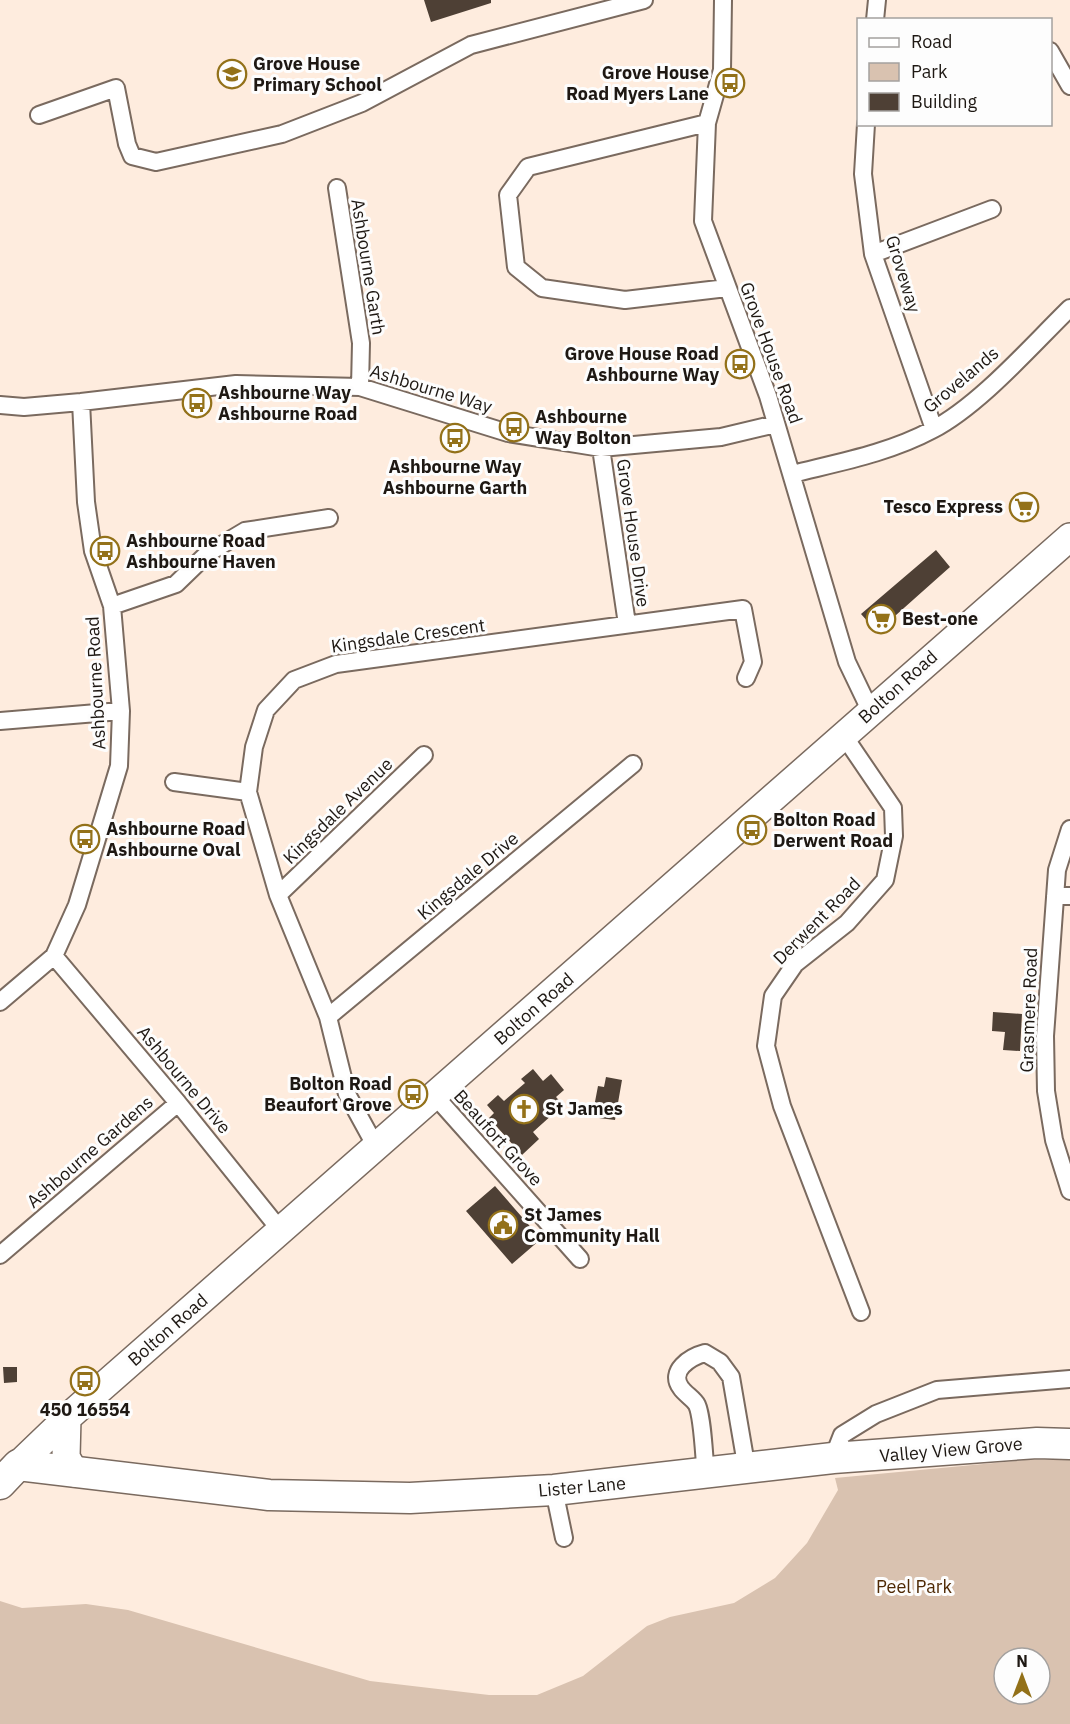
<svg xmlns="http://www.w3.org/2000/svg" width="1070" height="1724" font-family="'IBM Plex Sans',sans-serif">
	<style>
		.green { fill: #d9c2b0; fill-rule: evenodd }
		.building { fill: #4e4035 }
		.lines { fill: none; stroke-linecap: round; stroke-linejoin: round }
		.street-casing { stroke: #7a6a5f; stroke-width: 20 }
		.primary-casing { stroke: #7a6a5f; stroke-width: 30 }
		.highway-casing { stroke: #7a6a5f; stroke-width: 33 }
		.street { stroke: #fff; stroke-width: 16 }
		.primary { stroke: #fff; stroke-width: 27 }
		.highway { stroke: #fff; stroke-width: 30 }
		.labels { text-anchor: middle; stroke-width: 6; stroke-linejoin: round; paint-order: stroke }
		.poi-label { font-size: 18px; font-weight: bold; fill: #1e1813; stroke: #fdfdfd; text-anchor: start }
		.street-label { font-size: 18px; fill: #1e1813; stroke: #fdfdfd }
		.park-label { font-size: 18px; fill: #4f2a05; stroke: #fdfdfd }
	</style>
	<rect width="100%" height="100%" fill="#feecde"/>
	<!-- green -->
	<path class="green" d="M1025,1460H1070V1724H0V1601L22,1608L86,1604L128,1610L370,1681L489,1695H537L583,1676L647,1626L670,1617L734,1603L775,1578L807,1543L838,1490L835,1478ZM1004,1658H1040V1694H1004Z"/>
	<!-- building -->
	<path class="building" d="M424,0H491V3L431,22Z
		M936,550L950,567L877,632L861,614Z
		M993,1012L1022,1014L1020,1051L1003,1050L1005,1032L992,1031Z
		M533,1069L543,1081L551,1074L564,1090L556,1097L563,1105L533,1132L539,1139L522,1155L489,1118L494,1113L487,1105L498,1095L504,1101L525,1083L521,1079Z
		M606,1077L622,1080L615,1120L599,1118L600,1108L594,1107L598,1086L604,1087Z
		M495,1186L541,1239L512,1264L466,1211Z
		M3,1367H17V1382L4,1383Z"/>
	<g class="lines">
		<!-- street casing -->
		<g class="street-casing">
			<path id="street" d="M723,0L722,70L707,123L703,221L768,396L847,662L870,710
				M875,20L877,0
				M1050,51L1070,86
				M39,115L116,88L127,144L132,156L156,162L282,134L362,103L471,45L644,0
				M707,123L528,167L508,195L516,267L542,288L625,300L727,288
				M866,124L863,174L873,254L934,429
				M337,188L361,343L360,387
				M873,254L992,209
				M0,405L24,407L81,402L236,384L360,387L508,433L601,448L721,437L776,424
				M601,448L627,624
				M792,474C840,462 889,453 932,430C980,405 1031,346 1070,308
				M112,606L176,584L208,553L245,531L329,518
				M0,721L121,711
				M844,736L893,808L894,836L885,880L847,923L795,964L773,996L766,1046L782,1106L861,1312
				M174,782L248,792
				M1070,829L1057,870L1045,1036L1046,1091L1054,1140L1070,1191
				M278,895L424,755
				M1055,896H1070
				M54,956L178,1103L281,1231
				M0,1002L54,956L77,905L119,766L121,711L112,606L93,551L86,502L81,402
				M328,1017L633,764
				M435,1096L580,1259
				M376,1147L347,1094L328,1017L278,895L248,792L254,747L266,710L294,680L336,664L743,609L753,662L746,678
				M0,1255L178,1103
				M833,1458L842,1435L876,1414L937,1390L1070,1379
				M706,1475C704,1459 703,1418 697,1405C694,1399 685,1394 681,1388C668,1371 690,1357 705,1353L720,1362L731,1377L747,1470
				M554,1490L564,1538"/>
		</g>
		<!-- primary casing -->
		<g class="primary-casing">
			<path id="primary" d="M67,1418L66,1457L75,1473
				M18,1465L67,1418L1070,537"/>
		</g>
		<!-- highway casing -->
		<g class="highway-casing">
			<path id="highway" d="M0,1484L18,1465L269,1495L410,1498L554,1490L833,1458L1037,1443L1070,1444"/>
		</g>
		<!-- street -->
		<use href="#street" class="street"/>
		<!-- primary -->
		<use href="#primary" class="primary"/>
		<!-- highway -->
		<use href="#highway" class="highway"/>
	</g>
	<!-- icons -->
	<defs>
		<g id="school-ring" transform="scale(1.5)"><circle r="9.5" fill="#fdfdfd" stroke="#937119" stroke-width="1.5"/><path d="M0-5L7-2L0 1L-7-2ZM-4 1L0 2.5L4 1V4Q0 6-4 4Z" fill="#937119"/></g>
		<g id="bus-ring" transform="scale(1.5)"><circle r="9.5" fill="#fdfdfd" stroke="#937119" stroke-width="1.5"/><path d="M-5-6H5V4H4V6H2V4H-2V6H-4V4H-5ZM-3.5-4V0h7V-4ZM-3.5 1.2v1.5H-2V1.2ZM2 1.2v1.5H3.5V1.2Z" fill="#937119"/></g>
		<g id="supermarket-ring" transform="scale(1.5)"><circle r="9.5" fill="#fdfdfd" stroke="#937119" stroke-width="1.5"/><path d="M-6-5.5h2.5l.6 2H6L4.5 2H-2.5L-4.4-4H-6ZM-1.5 3.2a1.3 1.3 0 1 0 .1 0ZM3 3.2a1.3 1.3 0 1 0 .1 0Z" fill="#937119"/></g>
		<g id="church-ring" transform="scale(1.5)"><circle r="9.5" fill="#fdfdfd" stroke="#937119" stroke-width="1.5"/><path d="M-1.2-6h2.4v3.5h3.3v2.4h-3.3V6h-2.4V-.1h-3.3v-2.4h3.3Z" fill="#937119"/></g>
		<g id="civic-ring" transform="scale(1.5)"><circle r="9.5" fill="#fdfdfd" stroke="#937119" stroke-width="1.5"/><path d="M-.6-6.5H3V-4.5H.6V-3L4-1V1h2V6H-6V1h2V-1L-.6-3ZM-1.2 2.5V6h2.4V2.5Z" fill="#937119"/></g>
	</defs>
	<g fill-rule="evenodd">
		<use href="#school-ring" x="232" y="74"/>
		<use href="#bus-ring" x="730" y="83"/>
		<use href="#bus-ring" x="740" y="364"/>
		<use href="#bus-ring" x="197" y="403"/>
		<use href="#bus-ring" x="514" y="427"/>
		<use href="#bus-ring" x="455" y="438"/>
		<use href="#supermarket-ring" x="1024" y="507"/>
		<use href="#bus-ring" x="105" y="551"/>
		<use href="#supermarket-ring" x="881" y="619"/>
		<use href="#bus-ring" x="752" y="830"/>
		<use href="#bus-ring" x="85" y="839"/>
		<use href="#bus-ring" x="413" y="1094"/>
		<use href="#church-ring" x="524" y="1109"/>
		<use href="#civic-ring" x="503" y="1225"/>
		<use href="#bus-ring" x="85" y="1381"/>
	</g>
	<g class="labels">
		<!-- poi labels -->
		<g class="poi-label">
			<text x="253" y="70">Grove House<tspan x="253" dy="21">Primary School</tspan></text>
			<text x="709" y="79" text-anchor="end">Grove House<tspan x="709" dy="21">Road Myers Lane</tspan></text>
			<text x="719" y="360" text-anchor="end">Grove House Road<tspan x="719" dy="21">Ashbourne Way</tspan></text>
			<text x="218" y="399">Ashbourne Way<tspan x="218" dy="21">Ashbourne Road</tspan></text>
			<text x="535" y="423">Ashbourne<tspan x="535" dy="21">Way Bolton</tspan></text>
			<text x="455" y="473" text-anchor="middle">Ashbourne Way<tspan x="455" dy="21">Ashbourne Garth</tspan></text>
			<text x="1003" y="513" text-anchor="end">Tesco Express</text>
			<text x="126" y="547">Ashbourne Road<tspan x="126" dy="21">Ashbourne Haven</tspan></text>
			<text x="902" y="625">Best-one</text>
			<text x="773" y="826">Bolton Road<tspan x="773" dy="21">Derwent Road</tspan></text>
			<text x="106" y="835">Ashbourne Road<tspan x="106" dy="21">Ashbourne Oval</tspan></text>
			<text x="392" y="1090" text-anchor="end">Bolton Road<tspan x="392" dy="21">Beaufort Grove</tspan></text>
			<text x="545" y="1115">St James</text>
			<text x="524" y="1221">St James<tspan x="524" dy="21">Community Hall</tspan></text>
			<text x="85" y="1416" text-anchor="middle">450 16554</text>
		</g>
		<!-- street labels -->
		<g class="street-label">
			<text transform="translate(368 267) rotate(81)" y="6">Ashbourne Garth</text>
			<text transform="translate(903 274) rotate(73)" y="6">Groveway</text>
			<text transform="translate(771 353) rotate(70)" y="6">Grove House Road</text>
			<text transform="translate(961 380) rotate(-40)" y="6">Grovelands</text>
			<text transform="translate(431 389) rotate(17)" y="6">Ashbourne Way</text>
			<text transform="translate(633 533) rotate(82)" y="6">Grove House Drive</text>
			<text transform="translate(408 636) rotate(-8)" y="6">Kingsdale Crescent</text>
			<text transform="translate(96 683) rotate(-93)" y="6">Ashbourne Road</text>
			<text transform="translate(898 687) rotate(-42)" y="6">Bolton Road</text>
			<text transform="translate(338 811) rotate(-44)" y="6">Kingsdale Avenue</text>
			<text transform="translate(468 876) rotate(-40)" y="6">Kingsdale Drive</text>
			<text transform="translate(817 921) rotate(-45)" y="6">Derwent Road</text>
			<text transform="translate(534 1009) rotate(-41)" y="6">Bolton Road</text>
			<text transform="translate(1029 1010) rotate(-88)" y="6">Grasmere Road</text>
			<text transform="translate(184 1080) rotate(50)" y="6">Ashbourne Drive</text>
			<text transform="translate(498 1138) rotate(48)" y="6">Beaufort Grove</text>
			<text transform="translate(90 1152) rotate(-41)" y="6">Ashbourne Gardens</text>
			<text transform="translate(168 1330) rotate(-41)" y="6">Bolton Road</text>
			<text transform="translate(951 1450) rotate(-5)" y="6">Valley View Grove</text>
			<text transform="translate(582 1487) rotate(-5)" y="6">Lister Lane</text>
		</g>
		<!-- park labels -->
		<g class="park-label">
			<text x="914" y="1593">Peel Park</text>
		</g>
	</g>
	<!-- legend -->
	<rect x="857" y="18" width="195" height="108" fill="#fdfdfd" stroke="#a4a19f" stroke-width="1.5"/>
	<rect x="869" y="38" width="30" height="9" fill="#ffffff" stroke="#a4a19f" stroke-width="1.5"/>
	<text x="911" y="48" font-size="18" fill="#1e1813">Road</text>
	<rect x="869" y="63" width="30" height="18" fill="#d9c2b0" stroke="#a4a19f" stroke-width="1.5"/>
	<text x="911" y="78" font-size="18" fill="#1e1813">Park</text>
	<rect x="869" y="93" width="30" height="18" fill="#4e4035" stroke="#a4a19f" stroke-width="1.5"/>
	<text x="911" y="108" font-size="18" fill="#1e1813">Building</text>
	<!-- north arrow -->
	<g transform="translate(1022 1676)"><circle r="28" fill="#fdfdfd" stroke="#a4a19f" stroke-width="1.5"/>
	<path d="M0-4.5L10 22L0 15L-10 22Z" fill="#937119"/>
	<text y="-9" font-size="16" font-weight="bold" text-anchor="middle" fill="#1e1813">N</text>
	</g>
</svg>
